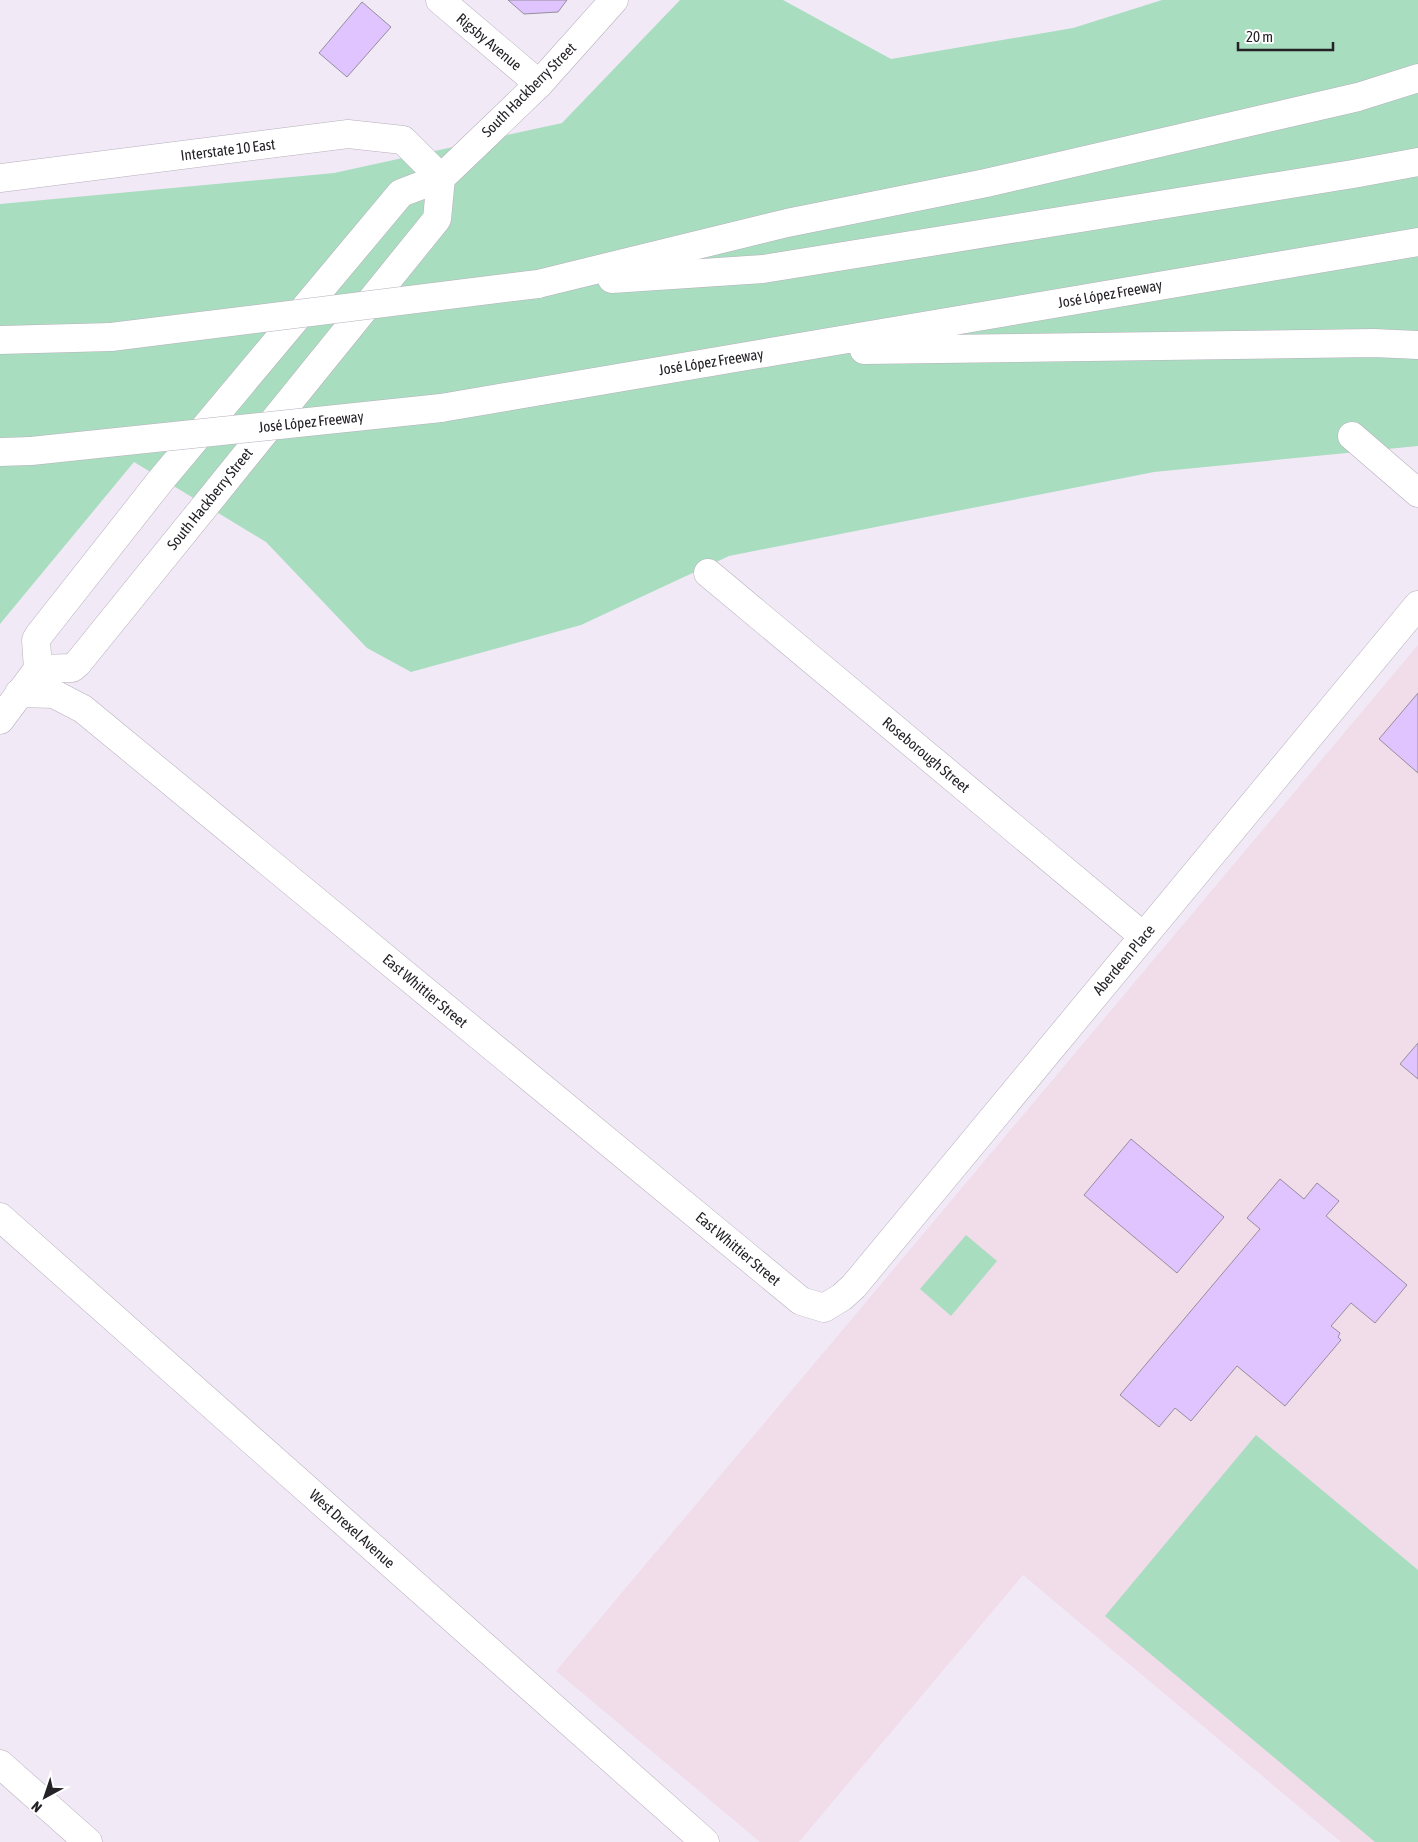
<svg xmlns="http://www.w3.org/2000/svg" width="1418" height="1842" font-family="'Asap Condensed',sans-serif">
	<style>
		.education { fill: #f1dcea }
		.green { fill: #a9ddc0 }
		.building { fill: #e0c4ff; stroke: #948e9b }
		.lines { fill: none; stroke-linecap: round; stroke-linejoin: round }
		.minor-casing { stroke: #b7afbc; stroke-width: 29 }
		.major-casing { stroke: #b7afbc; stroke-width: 29 }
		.highway-casing { stroke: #b7afbc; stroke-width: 29 }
		.minor { stroke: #fff; stroke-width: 28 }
		.major { stroke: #fff; stroke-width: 28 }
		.highway { stroke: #fff; stroke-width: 28 }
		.highway-bridge-casing { stroke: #b7afbc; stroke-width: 29; stroke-linecap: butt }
		.highway-bridge { stroke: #fff; stroke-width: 28 }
		.labels { text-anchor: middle; stroke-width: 4.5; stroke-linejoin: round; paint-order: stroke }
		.street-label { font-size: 15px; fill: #252227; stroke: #fff }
	</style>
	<rect width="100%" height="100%" fill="#f2e9f7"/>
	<!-- education -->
	<path class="education" d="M1418,645V1842H1341L1023,1575L799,1842H760L556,1671Z"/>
	<!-- green -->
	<path class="green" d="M680,0H783L891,59L1073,28L1162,0H1418V446L1154,472L729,556L581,625L411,672L367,648L266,542L134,462L0,624V204L334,173L562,123Z
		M966,1235L997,1261L951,1316L920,1289Z
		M1256,1435L1418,1570V1842H1375L1105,1616Z"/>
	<!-- building -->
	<path class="building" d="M508,0H567L558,12L524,14Z
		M362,2L391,27L347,77L319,53Z
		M1418,693V773L1379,739Z
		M1418,1043V1079L1400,1064Z
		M1131,1139L1224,1217L1177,1273L1084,1195Z
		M1280,1179L1304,1199L1317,1183L1339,1201L1326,1216L1407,1285L1375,1323L1351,1303L1331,1326L1340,1333L1338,1337L1341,1340L1285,1406L1237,1366L1191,1421L1175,1408L1159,1427L1120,1395L1260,1229L1247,1218Z"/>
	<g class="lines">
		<!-- minor casing -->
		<g class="minor-casing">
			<path id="minor" d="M440,0L539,84
				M1352,436L1418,493
				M708,573L1143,936
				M19,693L54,694L83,709L801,1301L824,1308L842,1297L854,1286L1418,605
				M0,1217L705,1842
				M0,1764L88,1842"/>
		</g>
		<!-- major casing -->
		<g class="major-casing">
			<path id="major" d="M0,178L348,134L403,140L441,178
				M38,669L72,668L78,663L437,219L441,178
				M0,720L38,669L36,640L39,635L161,480L401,193L441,178L539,84L614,0"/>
		</g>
		<!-- highway casing -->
		<g class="highway-casing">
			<path id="highway" d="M612,279L763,269L1353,174L1418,162
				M538,284L787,223L986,183L1358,97L1418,78
				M0,340L111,337
				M864,350L1374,343L1418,345
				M441,408L1418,242
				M0,452L31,451"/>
		</g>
		<!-- minor -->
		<use href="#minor" class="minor"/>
		<!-- major -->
		<use href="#major" class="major"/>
		<!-- highway -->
		<use href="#highway" class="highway"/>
		<!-- highway-bridge casing -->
		<g class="highway-bridge-casing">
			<path id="highway-bridge" d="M111,337L538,284
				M31,451L441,408"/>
		</g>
		<!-- highway-bridge -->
		<use href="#highway-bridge" class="highway-bridge"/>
	</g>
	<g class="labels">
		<!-- street labels -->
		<g class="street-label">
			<text transform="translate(489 42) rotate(40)" y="5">Rigsby Avenue</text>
			<text transform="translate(529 90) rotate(-45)" y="5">South Hackberry Street</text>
			<text transform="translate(228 150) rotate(-7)" y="5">Interstate 10 East</text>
			<text transform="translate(1110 294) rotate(-10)" y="5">José López Freeway</text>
			<text transform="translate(711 362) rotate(-9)" y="5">José López Freeway</text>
			<text transform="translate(311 422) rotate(-6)" y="5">José López Freeway</text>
			<text transform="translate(210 499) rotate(-51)" y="5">South Hackberry Street</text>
			<text transform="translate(926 755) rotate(40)" y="5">Roseborough Street</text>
			<text transform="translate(1124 960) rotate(-50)" y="5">Aberdeen Place</text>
			<text transform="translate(425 991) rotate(40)" y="5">East Whittier Street</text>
			<text transform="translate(738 1249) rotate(40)" y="5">East Whittier Street</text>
			<text transform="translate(352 1529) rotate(42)" y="5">West Drexel Avenue</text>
		</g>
	</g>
	<!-- north arrow -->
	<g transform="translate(45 1797) rotate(220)" stroke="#ffffff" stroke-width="4" paint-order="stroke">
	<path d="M0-4L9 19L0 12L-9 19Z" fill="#252227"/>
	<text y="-8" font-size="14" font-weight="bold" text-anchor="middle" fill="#252227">N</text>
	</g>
	<!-- scale -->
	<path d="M1238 42v8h95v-8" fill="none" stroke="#252227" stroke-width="2.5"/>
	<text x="1246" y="42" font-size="15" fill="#252227" stroke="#ffffff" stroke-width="4" paint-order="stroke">20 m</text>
</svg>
